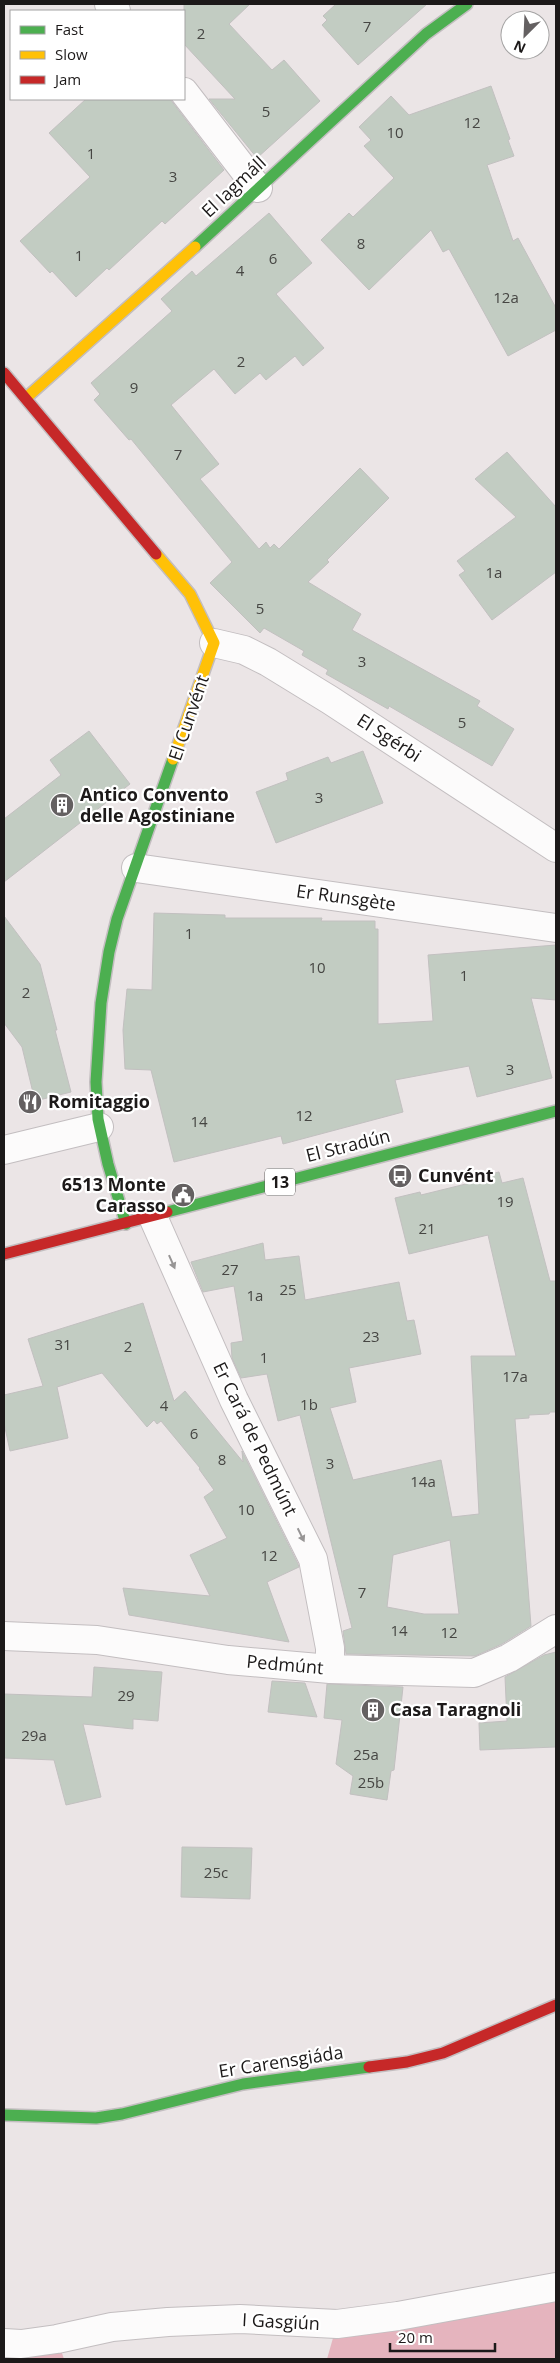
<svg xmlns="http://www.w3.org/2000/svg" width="560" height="2363" font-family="'Open Sans',sans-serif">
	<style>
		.forest { fill: #e5b4be }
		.building { fill: #c2ccc2; stroke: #c2c0c0; fill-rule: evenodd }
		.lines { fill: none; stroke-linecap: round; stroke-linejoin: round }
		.street-casing { stroke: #c3bec0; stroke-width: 30 }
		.fast-casing { stroke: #c3bec0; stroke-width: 14 }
		.slow-casing { stroke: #c3bec0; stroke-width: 14 }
		.jam-casing { stroke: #c3bec0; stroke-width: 14 }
		.street { stroke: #fcfbfb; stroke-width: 28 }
		.fast { stroke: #4caf50; stroke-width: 11 }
		.slow { stroke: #ffc107; stroke-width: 11 }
		.jam { stroke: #c62828; stroke-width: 11 }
		.oneway { fill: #979595 }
		.labels { text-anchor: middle; stroke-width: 4.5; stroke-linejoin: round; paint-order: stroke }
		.number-label { font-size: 15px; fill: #464643 }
		.shield { fill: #fff; stroke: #605e5e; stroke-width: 1 }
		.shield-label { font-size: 16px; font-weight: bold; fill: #1c1919 }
		.street-label { font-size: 18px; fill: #1c1919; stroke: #fff }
		.poi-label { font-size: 18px; font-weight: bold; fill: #1c1919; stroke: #fff; text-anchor: start }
	</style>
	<rect width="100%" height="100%" fill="#ebe5e6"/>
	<!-- forest -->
	<path class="forest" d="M556,2278V2359H327L337,2324Z
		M57,2339L64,2359H4V2343Z"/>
	<!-- building -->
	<path class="building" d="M184,4H250L229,24L272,70L284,60L320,101L257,158L209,99H235L184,44Z
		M336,4H427L358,65L322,25L327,20L323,16Z
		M491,86L510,139L508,140L514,156L487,165L513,241L518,238L556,308V330L508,356L449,249L443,252L431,230L369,290L321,240L349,213L353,217L394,178L364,146L371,140L359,127L391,96L409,115Z
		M86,99H170L224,170L165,224L162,221L109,270L107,268L76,297L52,271L50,273L20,241L90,177L49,133Z
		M269,213L312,263L276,294L324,348L303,366L295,356L266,380L260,373L235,394L214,369L171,405L219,464L200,479L259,549L266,542L270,548L274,544L279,549L360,468L389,498L327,560L329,562L308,582L361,614L352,630L480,701L477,706L514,729L492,766L389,706L388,709L326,674L328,670L302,655L304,651L264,628L260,633L210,583L232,562L131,439L129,440L94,400L100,394L91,383L172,311L161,299L192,271L196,276Z
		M507,452L556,507V572L492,620L459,575L465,571L457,561L516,517L475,479Z
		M89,731L130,784L4,882V819L61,775L50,760Z
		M363,751L383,803L276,843L256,792L288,780L286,773L328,757L331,763Z
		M154,913L225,915V918H322L321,921H375V929H378V1024L433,1021L428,955L556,945V1000L531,998L552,1078L477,1097L469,1066L395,1080L403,1112L283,1144L281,1136L174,1162L151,1070L125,1069L123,1030L127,989L152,990Z
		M4,916L40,964L57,1030H55L71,1092L35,1101L22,1047L4,1023Z
		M499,1172L502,1183L523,1178L550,1281H556V1412H550L549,1414L529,1415V1418L515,1419L531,1626L502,1644L475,1656L346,1654L343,1631L352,1628L300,1415L278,1421L267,1374L241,1378L232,1358L231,1343L243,1341L234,1286L203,1292L191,1262L263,1243L265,1260L299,1256L305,1300L399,1282L407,1321L414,1320L421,1354L349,1368L356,1402L330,1408L353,1480L441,1460L452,1517L479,1514L471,1356H516L488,1235L409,1254L395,1198L420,1192L421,1195L474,1182L473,1178ZM450,1540L459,1614H424L387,1607L393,1555Z
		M143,1303L174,1401L185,1391L243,1462L242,1451L298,1564L299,1567L267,1582L289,1642L129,1615L123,1588L210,1596L190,1555L227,1538L204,1497L214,1490L199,1469L200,1468L161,1421L157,1424L154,1420L147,1427L102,1373L57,1387L68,1438L10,1451L4,1423V1395L43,1386L28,1339Z
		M556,1652V1747L480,1750L479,1723L507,1721L505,1677L544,1655Z
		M94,1667L162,1672L158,1721L133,1719V1729L83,1724L101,1797L66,1805L54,1760L4,1758V1694L92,1697Z
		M272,1681L305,1683L317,1717L268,1712Z
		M327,1684L403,1687L394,1770L391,1771L387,1800L350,1794L353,1776L336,1764L342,1720L324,1718Z
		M182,1847L252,1848L250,1899L181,1897Z"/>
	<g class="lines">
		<!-- street casing -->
		<g class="street-casing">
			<path id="street" d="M109,4L116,11
				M184,92L258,188
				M214,643L244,650L268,662L330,700L556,848
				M136,868L556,928
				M4,1150L99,1127
				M153,1217L234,1400L313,1559L330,1648V1669
				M4,1636L97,1640L228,1660L330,1669L474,1673L509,1658L556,1629
				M4,2343L21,2344L57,2339L112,2327L168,2322L240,2319L337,2324L398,2316L556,2287"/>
		</g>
		<!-- fast casing -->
		<g class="fast-casing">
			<path id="fast" d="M195,247L426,34L467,4
				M167,1212L556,1111
				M126,1224L108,1164L98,1119L96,1082L101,1003L109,952L117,919L173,759
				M4,2115L96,2118L122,2114L243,2084L369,2067"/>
		</g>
		<!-- slow casing -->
		<g class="slow-casing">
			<path id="slow" d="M26,398L195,247
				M156,554L190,594L214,643L173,759"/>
		</g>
		<!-- jam casing -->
		<g class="jam-casing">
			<path id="jam" d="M4,373L156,554
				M4,1254L167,1212
				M369,2067L407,2062L443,2053L556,2005"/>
		</g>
		<!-- street -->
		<use href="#street" class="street"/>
		<!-- fast -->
		<use href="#fast" class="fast"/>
		<!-- slow -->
		<use href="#slow" class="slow"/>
		<!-- jam -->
		<use href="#jam" class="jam"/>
	</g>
	<!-- one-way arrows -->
	<defs><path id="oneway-solid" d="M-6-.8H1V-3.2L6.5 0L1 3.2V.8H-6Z" transform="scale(1.25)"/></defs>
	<g class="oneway">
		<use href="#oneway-solid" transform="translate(172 1262) rotate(66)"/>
		<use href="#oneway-solid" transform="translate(301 1535) rotate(64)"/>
	</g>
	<!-- icons -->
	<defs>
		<g id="building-disc" transform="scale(1.25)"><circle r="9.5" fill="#646061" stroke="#fff"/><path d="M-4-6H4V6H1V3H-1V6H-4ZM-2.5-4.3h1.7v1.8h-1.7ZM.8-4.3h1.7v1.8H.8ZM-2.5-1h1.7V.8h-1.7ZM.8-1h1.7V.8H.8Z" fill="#fff"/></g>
		<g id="restaurant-disc" transform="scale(1.25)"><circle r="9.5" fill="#646061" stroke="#fff"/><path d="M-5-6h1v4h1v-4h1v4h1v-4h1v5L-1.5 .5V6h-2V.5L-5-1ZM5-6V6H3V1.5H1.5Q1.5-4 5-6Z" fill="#fff"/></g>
		<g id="bus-disc" transform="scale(1.25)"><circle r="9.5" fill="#646061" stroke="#fff"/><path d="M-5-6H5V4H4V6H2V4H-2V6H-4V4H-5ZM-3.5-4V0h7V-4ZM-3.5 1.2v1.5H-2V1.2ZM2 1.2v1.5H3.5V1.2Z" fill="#fff"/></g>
		<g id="civic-disc" transform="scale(1.25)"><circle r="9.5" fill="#646061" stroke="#fff"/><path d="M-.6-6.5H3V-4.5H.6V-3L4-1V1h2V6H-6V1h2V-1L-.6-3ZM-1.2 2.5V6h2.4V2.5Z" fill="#fff"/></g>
	</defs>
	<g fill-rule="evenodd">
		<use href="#building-disc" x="62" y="805"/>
		<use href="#restaurant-disc" x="30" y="1102"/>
		<use href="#bus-disc" x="400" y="1176"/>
		<use href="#civic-disc" x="183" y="1195"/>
		<use href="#building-disc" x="373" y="1710"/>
	</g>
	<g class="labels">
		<!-- number labels -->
		<g class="number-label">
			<text x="367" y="32">7</text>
			<text x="201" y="39">2</text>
			<text x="266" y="117">5</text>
			<text x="472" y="128">12</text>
			<text x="395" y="138">10</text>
			<text x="91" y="159">1</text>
			<text x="173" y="182">3</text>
			<text x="361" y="249">8</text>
			<text x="79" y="261">1</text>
			<text x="273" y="264">6</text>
			<text x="240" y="276">4</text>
			<text x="506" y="303">12a</text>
			<text x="241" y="367">2</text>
			<text x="134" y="393">9</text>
			<text x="178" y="460">7</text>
			<text x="494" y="578">1a</text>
			<text x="260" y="614">5</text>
			<text x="362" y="667">3</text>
			<text x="462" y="728">5</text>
			<text x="319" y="803">3</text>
			<text x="189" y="939">1</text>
			<text x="317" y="973">10</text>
			<text x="464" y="981">1</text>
			<text x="26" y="998">2</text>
			<text x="510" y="1075">3</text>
			<text x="304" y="1121">12</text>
			<text x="199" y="1127">14</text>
			<text x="505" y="1207">19</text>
			<text x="427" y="1234">21</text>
			<text x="230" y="1275">27</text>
			<text x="288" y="1295">25</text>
			<text x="255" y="1301">1a</text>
			<text x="371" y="1342">23</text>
			<text x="63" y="1350">31</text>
			<text x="128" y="1352">2</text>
			<text x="264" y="1363">1</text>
			<text x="515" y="1382">17a</text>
			<text x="309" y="1410">1b</text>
			<text x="164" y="1411">4</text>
			<text x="194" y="1439">6</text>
			<text x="222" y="1465">8</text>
			<text x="330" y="1469">3</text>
			<text x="423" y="1487">14a</text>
			<text x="246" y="1515">10</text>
			<text x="269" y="1561">12</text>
			<text x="362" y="1598">7</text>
			<text x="399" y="1636">14</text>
			<text x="449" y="1638">12</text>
			<text x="126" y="1701">29</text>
			<text x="34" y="1741">29a</text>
			<text x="366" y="1760">25a</text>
			<text x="371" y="1788">25b</text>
			<text x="216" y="1878">25c</text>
		</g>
		<!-- shield labels -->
		<rect class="shield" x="265" y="1168.5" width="30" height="27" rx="4"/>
		<g class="shield-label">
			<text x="280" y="1188">13</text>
		</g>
		<!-- street labels -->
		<g class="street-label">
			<text transform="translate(234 187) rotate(-43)" y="6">El Iagmáll</text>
			<text transform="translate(189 718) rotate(-71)" y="6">El Cunvént</text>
			<text transform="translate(389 738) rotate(33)" y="6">El Sgérbi</text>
			<text transform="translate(346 898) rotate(8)" y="6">Er Runsgète</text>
			<text transform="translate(348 1146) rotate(-14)" y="6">El Stradún</text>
			<text transform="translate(255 1439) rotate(64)" y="6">Er Cará de Pedmúnt</text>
			<text transform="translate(285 1665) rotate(5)" y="6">Pedmúnt</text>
			<text transform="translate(281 2062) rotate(-9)" y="6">Er Carensgiáda</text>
			<text transform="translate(281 2322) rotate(3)" y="6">I Gasgiún</text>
		</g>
		<!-- poi labels -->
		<g class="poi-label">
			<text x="80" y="801">Antico Convento<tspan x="80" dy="21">delle Agostiniane</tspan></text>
			<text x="48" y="1108">Romitaggio</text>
			<text x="418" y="1182">Cunvént</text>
			<text x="166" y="1191" text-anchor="end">6513 Monte<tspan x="166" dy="21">Carasso</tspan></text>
			<text x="390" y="1716">Casa Taragnoli</text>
		</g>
	</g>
	<!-- border -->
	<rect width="560" height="2363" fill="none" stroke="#1c1919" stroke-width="10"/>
	<!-- legend -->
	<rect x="10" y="10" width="175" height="90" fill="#ffffff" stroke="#a4a3a3"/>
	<rect x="20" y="26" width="25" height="8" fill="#4caf50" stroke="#a4a3a3"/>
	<text x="55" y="35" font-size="15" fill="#1c1919">Fast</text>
	<rect x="20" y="51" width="25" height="8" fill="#ffc107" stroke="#a4a3a3"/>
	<text x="55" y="60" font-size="15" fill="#1c1919">Slow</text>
	<rect x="20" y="76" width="25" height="8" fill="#c62828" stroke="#a4a3a3"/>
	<text x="55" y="85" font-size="15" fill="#1c1919">Jam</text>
	<!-- north arrow -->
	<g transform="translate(525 35) rotate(204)"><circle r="24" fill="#ffffff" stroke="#a4a3a3"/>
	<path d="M0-4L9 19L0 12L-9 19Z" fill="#646061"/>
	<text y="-8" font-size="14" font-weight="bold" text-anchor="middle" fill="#1c1919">N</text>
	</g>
	<!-- scale -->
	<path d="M390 2343v8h105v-8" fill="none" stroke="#1c1919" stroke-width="2.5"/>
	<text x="398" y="2343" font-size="15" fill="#1c1919" stroke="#ffffff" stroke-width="4" paint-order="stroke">20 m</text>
</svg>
